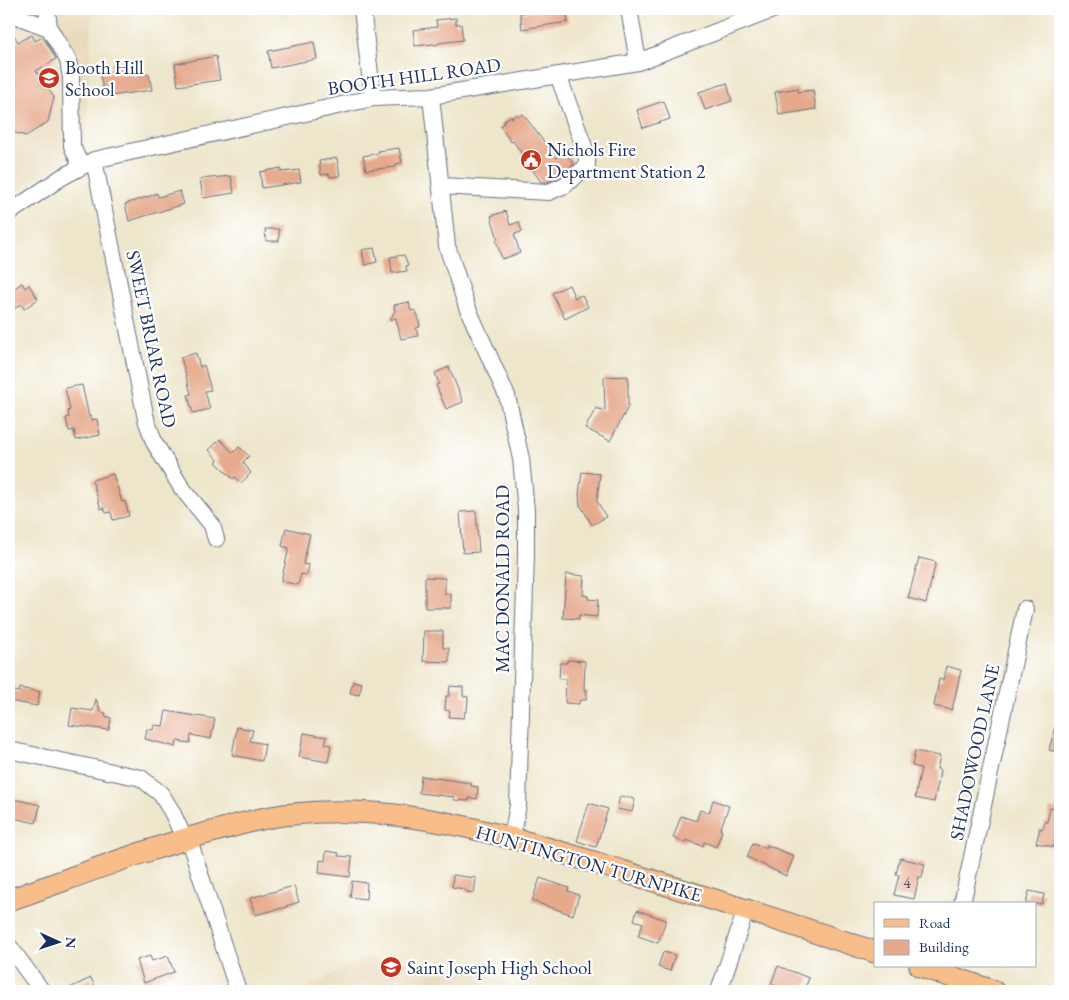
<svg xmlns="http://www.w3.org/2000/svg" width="1069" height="1000" font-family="'EB Garamond',serif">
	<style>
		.built { fill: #e8d9ba }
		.building { fill: #e6a98b }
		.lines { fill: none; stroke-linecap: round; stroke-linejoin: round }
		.minor-casing { stroke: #656f84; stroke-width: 18 }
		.major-casing { stroke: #656f84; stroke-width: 23 }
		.minor { stroke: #fff; stroke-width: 16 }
		.major { stroke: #f8bd88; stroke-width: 21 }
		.labels { text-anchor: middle; stroke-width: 4.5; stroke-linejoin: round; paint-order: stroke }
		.number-label { font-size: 16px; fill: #4e4e69 }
		.poi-label { font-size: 19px; fill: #1b2f5e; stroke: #fff; text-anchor: start }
		.street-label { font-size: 19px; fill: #1b2f5e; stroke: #fff }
	</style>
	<rect width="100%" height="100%" fill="#fff"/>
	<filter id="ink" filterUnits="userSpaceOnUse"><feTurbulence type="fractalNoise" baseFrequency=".02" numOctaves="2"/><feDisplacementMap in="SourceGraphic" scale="10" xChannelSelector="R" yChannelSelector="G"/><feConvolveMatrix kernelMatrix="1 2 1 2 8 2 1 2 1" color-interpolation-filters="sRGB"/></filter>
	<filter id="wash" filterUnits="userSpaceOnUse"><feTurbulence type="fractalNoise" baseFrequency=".0096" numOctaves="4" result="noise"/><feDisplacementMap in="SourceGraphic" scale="20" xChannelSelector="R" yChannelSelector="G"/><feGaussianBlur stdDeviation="1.12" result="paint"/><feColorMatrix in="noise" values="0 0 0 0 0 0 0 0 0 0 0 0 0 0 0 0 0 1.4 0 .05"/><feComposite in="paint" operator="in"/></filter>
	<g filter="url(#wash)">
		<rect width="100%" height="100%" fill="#eee6cb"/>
		<!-- built -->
		<path class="built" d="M9,9H93L85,148L9,197Z
			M365,957L505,978L509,991H301Z"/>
		<g id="blocks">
			<!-- building -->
			<path class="building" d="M547,9H566L568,22L522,29L520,13Z
				M456,18V24H461L463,40L439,43L436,45L433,44L415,46L413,30L437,27L436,20Z
				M9,27L18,42L32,35L35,41L43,37L56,59L36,71L54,97L48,122L26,136L9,131Z
				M314,42L317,59L271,68L268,51Z
				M216,56L220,80L178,86L175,64Z
				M130,63L132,76L149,74L152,90L104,97L100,73L113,71L112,66Z
				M727,83L732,101L705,110L699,92Z
				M798,88V92L813,90L816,109L779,115L775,92Z
				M664,101L670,119L643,128L637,110Z
				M517,114L519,116L523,114L556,158L565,152L574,164L557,178L547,182H541L513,141L511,142L500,126L504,123V120L511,116L512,118Z
				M399,148L402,163L396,164V167L366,170L363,156L379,153L378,151Z
				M337,158L340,176L330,177L329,174L321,175L319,161Z
				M281,168V172L299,170L301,182L262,188L260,172Z
				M231,176L234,193L203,198L200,179Z
				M180,191L184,204L129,221L125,204L150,196L157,193L158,197Z
				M506,211L510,225L519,222L522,232L514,234L520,253L502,259L496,240L498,239L491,216Z
				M265,229H279V241H266Z
				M374,248L377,262L365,265L362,250Z
				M404,255L408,265L406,266L407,271L392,273L390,257Z
				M22,283L25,288L29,285L38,299L24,309L21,304L14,309L9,302V292Z
				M569,285L575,298L582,295L588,307L565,319L552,293Z
				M409,302L411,311L415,310L418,316L420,327L416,328L418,336L401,339L396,318L390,320L395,311L394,305Z
				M196,353L200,367L204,365L211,390L205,391L210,409L193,413L188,395L191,394L181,357Z
				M449,367L463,402L446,409L436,385L439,384L435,373Z
				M628,376V407L610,441L585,428L596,408L605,411L604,377Z
				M82,385L89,417L91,416V420L97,419L100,435L76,440L74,430L69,431L66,418L69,417L68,411L70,410L65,388Z
				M220,439L233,453L239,447L249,456L243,462L251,473L241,483L235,477L233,479L216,462L218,460L209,450Z
				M582,472L600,474L597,501L606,517L592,525L581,506H580L579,494Z
				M113,474L122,502L125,501L129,516L113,520L111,512L106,513L104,508L101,509L92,480Z
				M476,511L479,552L463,553L460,512Z
				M286,528L310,534L303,564L309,565L307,575L301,574L298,585L281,581L289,548L282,546Z
				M919,558L936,562L926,603L908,598Z
				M566,574L584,576L583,595L588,596V599L598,600L597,617L579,615V619L563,618Z
				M425,577L445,578V594H451V608H425Z
				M424,631H443V648H449V662L423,661Z
				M567,660L585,661L584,690H587L586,700H580L579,704L565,703L566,679H559L560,663H567Z
				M946,666L961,670L952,710L934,706L939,679L943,680Z
				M353,681L362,683L359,695L350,693Z
				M450,686L463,687V696L468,697L467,711H465L464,718L449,717L450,711L445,710L446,696H449Z
				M20,688L40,692L37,706L9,701V690L19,692Z
				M96,699L101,712L106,713L105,716L111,718L109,730L69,725L72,708L93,711Z
				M166,711L215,719L211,739L191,735L190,743L177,741L176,747L145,739L147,729L153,730L154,725L163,726Z
				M1057,719L1060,720V753L1049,750Z
				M237,727L253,730L250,741L265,744L262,761L232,755Z
				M304,733L327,737L325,744L331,745L328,762L299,757Z
				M915,751L940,756L937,769L940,770L939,778L934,802L915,798L921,768L912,766Z
				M421,776L471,783V786L478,787L477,799L469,798V801L454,800V797L419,793Z
				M620,796L635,799L632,812L617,809Z
				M9,798L40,805L36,823L9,817Z
				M713,800L729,806L720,830L722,831L716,847L704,842L703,846L686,840L685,843L673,838L681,816L696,821L700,810L709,813Z
				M589,803L608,809L596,847L577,841Z
				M1050,808L1060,810V846L1054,844V847L1036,843L1040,828L1043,829L1045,821L1047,822Z
				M753,843L766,848L767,845L794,856L786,876L747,857Z
				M326,851L339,853L338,856L352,857L350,877L319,873L320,860L325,861Z
				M900,858L925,864L922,877H919L914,899L894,895L899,875L896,874Z
				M453,875L476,878L474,893L467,892L464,889L452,887Z
				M540,878L569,888L568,891L579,895L573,915L532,901Z
				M352,881L367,883L366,899L350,897Z
				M294,886L299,902L286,906L287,907L255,915L250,898Z
				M1029,891L1044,894L1042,904H1026Z
				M637,910L666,920L658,943L638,936L643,923L634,920Z
				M663,952L675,955L670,971L658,967Z
				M150,956L152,961L168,956L174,972L144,983L137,960Z
				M778,966L809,978L804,991H788L771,984Z
				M91,978L97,991H63Z"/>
		</g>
	</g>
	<g filter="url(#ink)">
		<use href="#blocks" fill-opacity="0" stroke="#656f84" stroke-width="1"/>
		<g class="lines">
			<!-- minor casing -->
			<g class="minor-casing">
				<path id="minor" d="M13,9L17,16L49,28
					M47,9L49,28L68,60L71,78L72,146L81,166
					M362,9L373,98
					M629,9L638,62
					M431,96L447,246L467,307L507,396L521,459L526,510V555L518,805L512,837
					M94,160L146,419L154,442L181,487L212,525L216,539
					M441,186L549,192L565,185L587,166V155L558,75
					M9,213L62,177L94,160L373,98L431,96L638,62L775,9
					M9,750L141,778L161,794L172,812L184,838
					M188,837L238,991
					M962,904L1025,609
					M9,946L42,991
					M719,991L746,909"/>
			</g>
			<!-- major casing -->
			<g class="major-casing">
				<path id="major" d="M9,900C78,876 147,848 219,830C244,823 268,816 294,814C407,802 519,839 625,872C709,898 792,924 875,952
					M920,966L993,991"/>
			</g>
			<!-- minor -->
			<use href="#minor" class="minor"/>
			<!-- major -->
			<use href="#major" class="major"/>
		</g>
	</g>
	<!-- icons -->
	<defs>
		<g id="school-disc" transform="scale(1.125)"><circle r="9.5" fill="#c8321e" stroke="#fff"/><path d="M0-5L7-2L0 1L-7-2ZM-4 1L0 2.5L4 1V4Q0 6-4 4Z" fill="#fff"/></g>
		<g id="civic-disc" transform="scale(1.125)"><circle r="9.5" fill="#c8321e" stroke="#fff"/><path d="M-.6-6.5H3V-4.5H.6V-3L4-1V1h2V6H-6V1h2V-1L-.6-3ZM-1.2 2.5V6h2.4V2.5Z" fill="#fff"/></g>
	</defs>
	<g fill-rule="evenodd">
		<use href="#school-disc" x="49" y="78"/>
		<use href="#civic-disc" x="531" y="160"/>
		<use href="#school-disc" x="391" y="967"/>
	</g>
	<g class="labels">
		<!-- number labels -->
		<g class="number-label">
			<text x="907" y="888">4</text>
		</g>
		<!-- poi labels -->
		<g class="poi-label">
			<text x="65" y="74">Booth Hill<tspan x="65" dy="22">School</tspan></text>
			<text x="547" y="156">Nichols Fire<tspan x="547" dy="22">Department Station 2</tspan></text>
			<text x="407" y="974">Saint Joseph High School</text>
		</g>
		<!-- street labels -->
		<g class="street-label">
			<text transform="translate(414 76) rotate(-8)" y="7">BOOTH HILL ROAD</text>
			<text transform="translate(152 339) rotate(78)" y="7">SWEET BRIAR ROAD</text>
			<text transform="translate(502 579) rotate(-90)" y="7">MAC DONALD ROAD</text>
			<text transform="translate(974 752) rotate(-78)" y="7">SHADOWOOD LANE</text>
			<text transform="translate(589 863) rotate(16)" y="7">HUNTINGTON TURNPIKE</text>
		</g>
	</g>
	<!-- margin -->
	<rect width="1069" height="1000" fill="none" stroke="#fff" stroke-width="30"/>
	<!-- legend -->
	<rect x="874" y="902" width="162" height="65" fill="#ffffff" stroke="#a4acbf"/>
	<rect x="884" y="919" width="25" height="8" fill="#f8bd88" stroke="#a4acbf"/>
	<text x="919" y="928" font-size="15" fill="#1b2f5e">Road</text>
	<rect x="884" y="940" width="25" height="15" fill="#e6a98b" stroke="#a4acbf"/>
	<text x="919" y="952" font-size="15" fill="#1b2f5e">Building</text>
	<!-- north arrow -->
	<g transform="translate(58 942) rotate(93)" stroke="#ffffff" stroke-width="4" paint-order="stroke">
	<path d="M0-4L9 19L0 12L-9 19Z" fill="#1b2f5e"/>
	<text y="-8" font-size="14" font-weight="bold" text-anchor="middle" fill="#1b2f5e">N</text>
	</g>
</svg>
